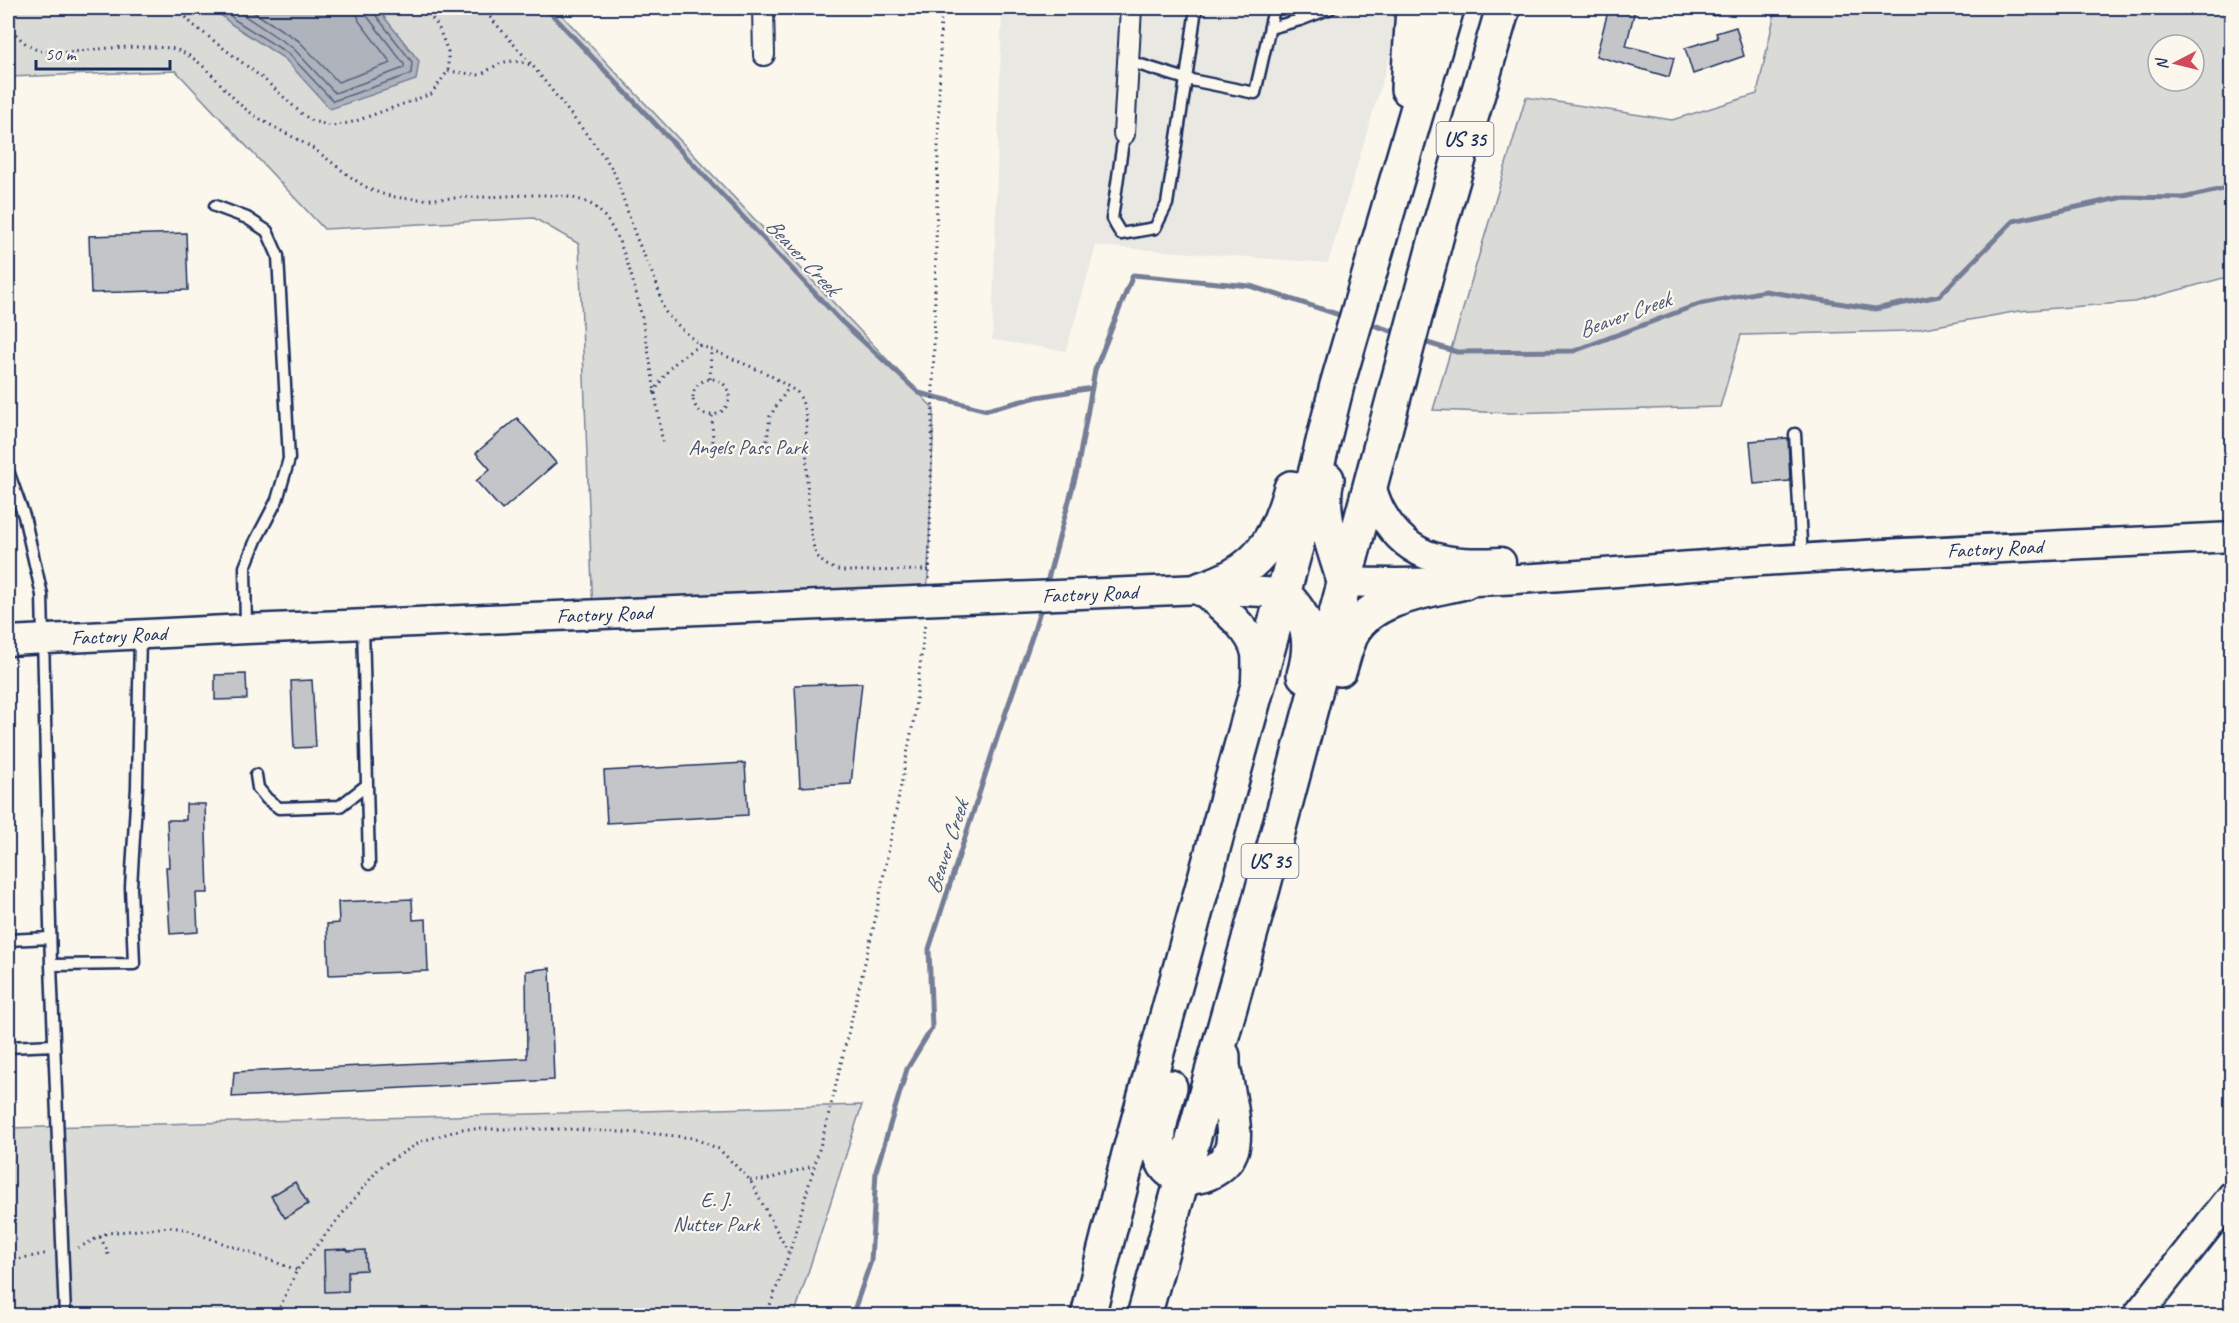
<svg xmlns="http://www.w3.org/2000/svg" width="2239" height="1323" font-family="Caveat,sans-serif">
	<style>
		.built { fill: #eae8e2 }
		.green { fill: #dadad7; stroke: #7a849a; stroke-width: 1.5; fill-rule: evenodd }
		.water { fill: #afb3bb; stroke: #747e96; stroke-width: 1.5 }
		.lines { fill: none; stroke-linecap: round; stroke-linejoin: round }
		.shore { stroke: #566483; stroke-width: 1.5 }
		.stream { stroke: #747e96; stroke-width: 5 }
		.building { fill: #c3c5c9; stroke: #1b2f5e; stroke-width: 1.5 }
		.lane-casing { stroke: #1b2f5e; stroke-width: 15 }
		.street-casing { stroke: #1b2f5e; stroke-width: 24 }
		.secondary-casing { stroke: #1b2f5e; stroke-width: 33 }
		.highway-casing { stroke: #1b2f5e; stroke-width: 38 }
		.path { stroke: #1b2f5e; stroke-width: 3; stroke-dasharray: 1.5 4.5; stroke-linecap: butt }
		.lane { stroke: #fbf7ec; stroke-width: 10 }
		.street { stroke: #fbf7ec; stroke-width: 20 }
		.secondary { stroke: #fbf7ec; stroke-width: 28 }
		.highway { stroke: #fbf7ec; stroke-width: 33 }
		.labels { text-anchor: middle; stroke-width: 4.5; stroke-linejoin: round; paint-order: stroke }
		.shield { fill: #fbf7ec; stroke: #5e6b89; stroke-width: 1.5 }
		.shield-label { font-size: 20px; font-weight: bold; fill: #1b2f5e }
		.park-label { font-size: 21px; fill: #415176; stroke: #fbf7ec }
		.street-label { font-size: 21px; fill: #1b2f5e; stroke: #fbf7ec }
		.water-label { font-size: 22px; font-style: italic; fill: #47577a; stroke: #fbf7ec }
	</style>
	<rect width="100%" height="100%" fill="#fbf7ec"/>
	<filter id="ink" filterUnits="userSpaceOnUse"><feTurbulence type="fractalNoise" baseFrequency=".0167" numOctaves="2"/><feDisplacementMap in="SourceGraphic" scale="12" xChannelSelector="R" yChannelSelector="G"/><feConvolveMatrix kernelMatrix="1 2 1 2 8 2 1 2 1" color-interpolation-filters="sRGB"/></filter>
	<g filter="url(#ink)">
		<!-- built -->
		<path class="built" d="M1002,8H1404L1328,263L1096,246L1066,351L992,340Z"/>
		<!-- green -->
		<path class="green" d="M8,8H555L934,409L927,601L593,614L579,244L534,218L324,229L176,71L8,77Z
			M1776,8H2231V276L2134,302L2019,311L1908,331L1741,335L1720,407L1511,413L1433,410L1526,97L1672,120L1757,94ZM2158,45H2194V81H2158Z
			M862,1105L794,1316L8,1315V1128Z"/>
		<!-- water -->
		<path class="water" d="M213,8H377L419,61L416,80L330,109L285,59L231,24Z"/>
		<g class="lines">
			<!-- shore -->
			<path class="shore" d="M222,8L235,20L289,54L333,101L411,74L412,62L374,13L373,8
				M233,8L293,48L335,93L404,68V64L367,16L365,8
				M247,8L299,41L338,82L391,63L359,21L356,8"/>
			<!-- stream -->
			<path class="stream" d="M546,8L842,322L919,393L987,410L1037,397L1092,388
				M1367,323L1401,334
				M1421,341L1457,352L1574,351L1699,304L1765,291L1875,309L1939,296L2013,221L2123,197L2183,198L2232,187
				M1046,586L1077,471L1095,370L1133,275L1250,286L1346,317
				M852,1316L871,1261L876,1171L907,1069L932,1028L929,949L999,732L1033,634L1042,604"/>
		</g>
		<!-- building -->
		<path class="building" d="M1609,8H1626L1635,10L1626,46L1674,58L1669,77L1596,56Z
			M1736,27L1744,56L1693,74L1685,48L1718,38L1716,33Z
			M186,233L188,290L91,293L89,236Z
			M517,418L556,463L502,510L476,481L490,469L476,453Z
			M1788,438L1790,481L1754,484L1750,441Z
			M246,674L247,699L215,700V675Z
			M312,680L316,747L294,748L291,681Z
			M862,683L851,784L800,787L795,685Z
			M745,763L748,815L607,823L604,771Z
			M186,804H205L208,893H196L198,932L170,934L166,867H169L167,820H186Z
			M412,899L413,920L426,919L428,971L329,975L327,924L339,923L338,902Z
			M550,968L554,1080L232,1097L234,1072L527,1058L526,971Z
			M295,1182L308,1204L285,1218L271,1196Z
			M347,1249L348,1251L365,1250L366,1270L348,1271V1291L325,1292L324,1250Z"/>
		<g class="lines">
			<!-- lane casing -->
			<g class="lane-casing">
				<path id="lane" d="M1196,8L1186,79L1255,93L1273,13L1272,8
					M1713,8L1714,9
					M1270,28L1300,20L1331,8
					M1124,134L1112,219L1121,234L1155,228L1167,204L1186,79L1128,61
					M215,206L247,218L267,231L278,256L289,459L277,500L256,540L245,567L246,629
					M1795,434L1802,559
					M8,471L24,516L42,595L51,965L65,1316
					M363,625L369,864
					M256,775L258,788L267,799L279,808L340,806L367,785
					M8,940L50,938
					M51,965L134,964L131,887L137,787L140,636
					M8,1047L54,1045"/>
			</g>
			<!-- street casing -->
			<g class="street-casing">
				<path id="street" d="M763,8L764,55
					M1124,134L1131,8"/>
			</g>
			<!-- secondary casing -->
			<g class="secondary-casing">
				<g id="secondary">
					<path d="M1370,484C1374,494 1377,506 1383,515C1411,563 1451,564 1501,562"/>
					<path id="s1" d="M1344,582C1484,587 1622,570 1761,561C1917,551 2075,545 2232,537"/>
					<path d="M1201,589C1218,605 1252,629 1256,654C1257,663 1256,673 1256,682"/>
					<path id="s2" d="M8,641L246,629L1201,589L1283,593"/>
					<path d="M2137,1316L2232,1196"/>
				</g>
			</g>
			<!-- highway casing -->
			<g class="highway-casing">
				<path id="highway" d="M1408,89L1413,8
					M1327,479C1318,514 1335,549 1344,582
					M1201,589C1257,572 1276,542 1291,488
					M1283,593C1309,619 1314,639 1304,675
					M1340,669C1343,657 1347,645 1352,633C1371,597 1429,591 1464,582
					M1170,1087C1164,1110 1153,1136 1162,1159C1173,1190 1221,1177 1231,1151C1239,1132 1226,1086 1223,1065V1056
					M1088,1316L1129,1154L1307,507L1337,385L1447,8
					M1144,1316L1259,903L1438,231L1503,8"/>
			</g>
			<!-- path -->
			<path class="path" d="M178,8L192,24L265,80L301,113L312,121L332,126L353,122L431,94L448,71V52L438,26L424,8
				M482,8L532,65L606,159L615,174L636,237L656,282L664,310L671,319L700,345L768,374L797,392L802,400L806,417C807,444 805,540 818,557C824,565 833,569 843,571L930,570
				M8,25C15,34 24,44 35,49C55,57 89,49 111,48C126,47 142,47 156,47C162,48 169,47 174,49C204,58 221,88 243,107C263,123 287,133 309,146C330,159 351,180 372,190C405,205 446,197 480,197C510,197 566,189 592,205C639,235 653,390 663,444
				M448,71L480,75C502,62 506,57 531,65
				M693 397a18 18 0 1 1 36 0a18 18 0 1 1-36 0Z
				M710,379L711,351
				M654,393C668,367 676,360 700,345
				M712,416L713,443
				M767,441L770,416L789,387
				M929,579L941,8
				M750,1180H765L813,1166
				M100,1237L107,1250L109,1259
				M78,1248L107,1233L170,1227L184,1229L297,1270
				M8,1261L49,1253
				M280,1307L297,1270L380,1167L422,1141L463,1129H568L657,1134L693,1138L719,1149L750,1180L788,1252
				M766,1316L789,1254L827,1122L874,925L914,718L925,623"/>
			<!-- lane -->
			<use href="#lane" class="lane"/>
			<!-- street -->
			<use href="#street" class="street"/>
			<!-- secondary -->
			<use href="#secondary" class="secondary"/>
			<!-- highway -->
			<use href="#highway" class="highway"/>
		</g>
	</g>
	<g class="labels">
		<!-- shield labels -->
		<g class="shield">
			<rect x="1436.5" y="122" width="57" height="34" rx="4.5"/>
			<rect x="1241.5" y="844" width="57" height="34" rx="4.5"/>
		</g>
		<g class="shield-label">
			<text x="1465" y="146">US 35</text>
			<text x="1270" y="868">US 35</text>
		</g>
		<!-- park labels -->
		<g class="park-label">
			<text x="748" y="454">Angels Pass Park</text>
			<text x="716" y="1207">E. J.<tspan x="716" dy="24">Nutter Park</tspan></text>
		</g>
		<!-- street labels -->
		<g class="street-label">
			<text dy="7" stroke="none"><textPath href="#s1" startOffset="652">Factory Road</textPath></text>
			<text dy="7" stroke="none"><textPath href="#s2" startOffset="1083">Factory Road</textPath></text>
			<text dy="7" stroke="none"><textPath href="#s2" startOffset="597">Factory Road</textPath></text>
			<text dy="7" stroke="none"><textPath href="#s2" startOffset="111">Factory Road</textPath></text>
		</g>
		<!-- water labels -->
		<g class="water-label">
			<text transform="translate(803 256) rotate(47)" y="8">Beaver Creek</text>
			<text transform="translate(1624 314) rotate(-20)" y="8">Beaver Creek</text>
			<text transform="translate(946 847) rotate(-72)" y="8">Beaver Creek</text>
		</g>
	</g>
	<!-- margin -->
	<rect width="2239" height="1323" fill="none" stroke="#fbf7ec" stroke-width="30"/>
	<rect x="15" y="15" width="2209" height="1293" fill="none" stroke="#1b2f5e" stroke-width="2" filter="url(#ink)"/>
	<!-- north arrow -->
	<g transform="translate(2176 63) rotate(263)"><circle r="28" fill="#fbf7ec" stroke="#a1a7b3" stroke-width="1.5"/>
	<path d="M0-4.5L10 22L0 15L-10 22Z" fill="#d1495b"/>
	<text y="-9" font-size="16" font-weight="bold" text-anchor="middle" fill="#1b2f5e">N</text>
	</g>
	<!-- scale -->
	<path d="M36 60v9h134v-9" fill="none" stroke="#1b2f5e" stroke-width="3"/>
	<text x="45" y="60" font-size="18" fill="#1b2f5e" stroke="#fbf7ec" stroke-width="4.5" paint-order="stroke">50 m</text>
</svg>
